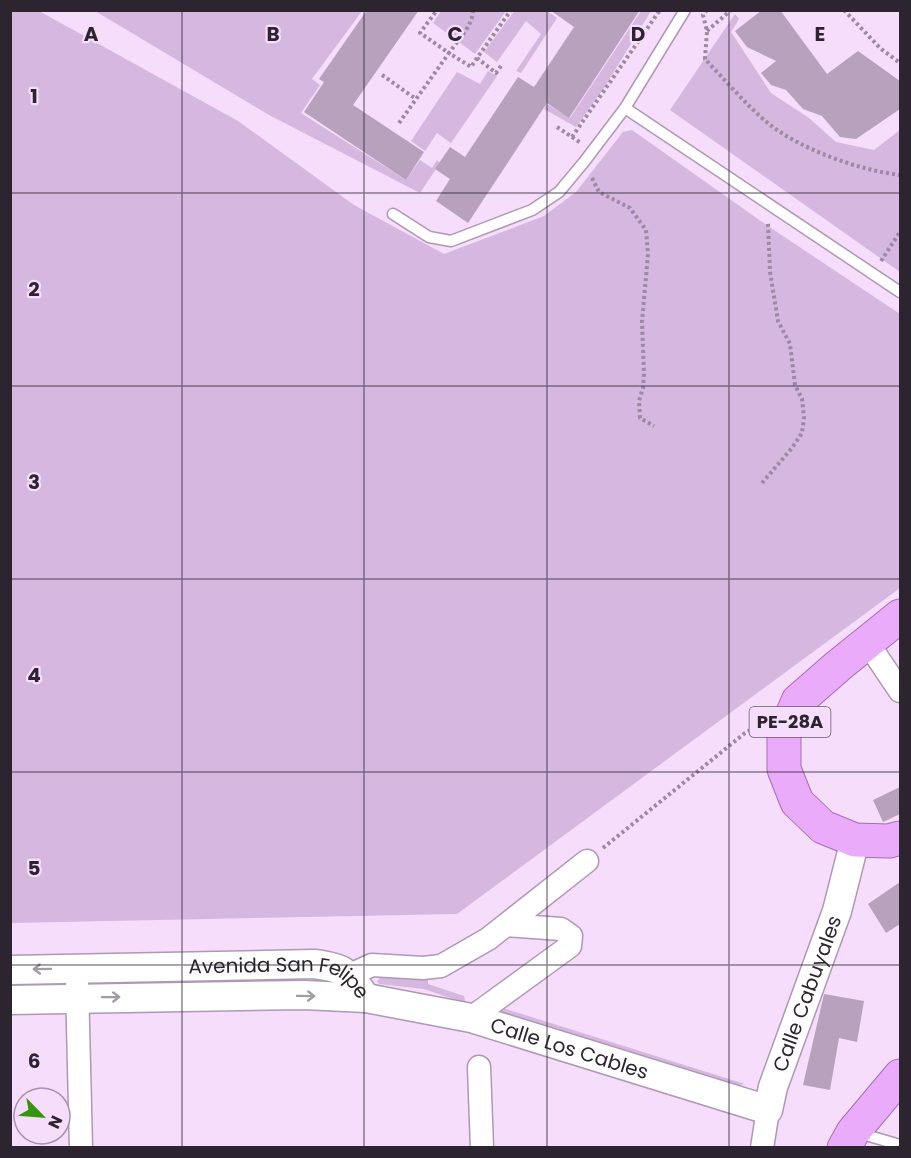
<svg xmlns="http://www.w3.org/2000/svg" width="911" height="1158" font-family="Poppins,sans-serif">
	<style>
		.green { fill: #d6b7df }
		.building { fill: #b7a1bd }
		.lines { fill: none; stroke-linecap: round; stroke-linejoin: round }
		.service-casing { stroke: #ae98b4; stroke-width: 13 }
		.minor-casing { stroke: #ae98b4; stroke-width: 25 }
		.tertiary-casing { stroke: #ae98b4; stroke-width: 31 }
		.trunk-casing { stroke: #a46eb3; stroke-width: 35 }
		.path { stroke: #9b8aa0; stroke-width: 4; stroke-dasharray: 3 3; stroke-linecap: butt }
		.service { stroke: #fff; stroke-width: 10 }
		.minor { stroke: #fff; stroke-width: 22 }
		.tertiary { stroke: #fff; stroke-width: 28 }
		.trunk { stroke: #eaabfb; stroke-width: 33 }
		.oneway { stroke: #a09ca1 }
		.grid { fill: none; stroke: #2c242f; stroke-width: 1.5; stroke-opacity: 0.55 }
		.labels { text-anchor: middle; stroke-width: 4.5; stroke-linejoin: round; paint-order: stroke }
		.shield { fill: #f5ddfb; stroke: #685c6c; stroke-width: 1.5 }
		.shield-label { font-size: 18px; font-weight: bold; fill: #2c242f }
		.street-label { font-size: 20px; fill: #2c242f; stroke: #f5ddfb }
		.grid-label { font-size: 20px; text-anchor: middle; font-weight: bold; fill: #2c242f; stroke: #f5ddfb; stroke-width: 4.5; stroke-linejoin: round; paint-order: stroke }
	</style>
	<rect width="100%" height="100%" fill="#f5ddfb"/>
	<!-- green -->
	<path class="green" d="M515,10L547,11L557,18L521,73L516,71L541,34L526,21L497,62L484,52Z
		M10,11H39L238,121L354,205L444,254L544,216L576,192L623,132L632,130L768,226L900,314V588L457,914L11,923Z
		M95,11H362L312,79L320,85L301,113L406,180L420,160L432,168L437,160L440,163L420,193L269,115Z
		M441,11V10L506,11L475,54L433,23Z
		M641,11H651L604,88L576,127L544,109L547,104L570,118Z
		M735,14L739,19L731,32L771,93L809,118L836,142L874,150L900,130V272L670,110Z
		M488,71L497,76L451,143L437,133L425,151L411,141L457,72L480,84Z
		M428,977V984L464,996L465,1001L462,1002L424,989L379,984L377,981L380,978Z
		M503,1009H506L745,1084L735,1086L502,1014Z"/>
	<!-- building -->
	<path class="building" d="M367,10H419L353,105L424,152L406,180L304,112L324,82L319,79Z
		M550,10H640L569,118L547,103L468,223L436,201L450,179L435,169L450,147L465,157L518,77L534,87L574,27Z
		M762,10H780L827,74L858,51L900,81V109L856,139L840,137L822,116L803,109L786,90L771,85L761,73L776,61L747,47L735,31Z
		M900,787V814L883,822L873,800Z
		M900,882V924L886,933L868,904Z
		M824,994L864,1001L857,1042L839,1038L830,1090L803,1085Z"/>
	<g class="lines">
		<!-- service casing -->
		<g class="service-casing">
			<path id="service" d="M685,10L625,108L900,292
				M393,214L429,237L451,241L532,210L559,192L584,162L625,108
				M859,1133L900,1145"/>
		</g>
		<!-- minor casing -->
		<g class="minor-casing">
			<path id="minor" d="M867,642L900,691
				M350,975L372,965L423,968L441,966L488,939L587,861
				M77,984L81,1148
				M471,1018L570,946L571,936L561,929L506,925
				M479,1067L482,1148
				M762,1148L768,1110"/>
		</g>
		<!-- tertiary casing -->
		<g class="tertiary-casing">
			<g id="tertiary">
				<path id="s1" d="M10,970L314,964C346,968 347,972 366,998"/>
				<path id="s2" d="M10,1000L304,995L366,998L471,1018L768,1110L773,1087L837,911L855,840"/>
			</g>
		</g>
		<!-- trunk casing -->
		<g class="trunk-casing">
			<path id="trunk" d="M900,616L838,666L798,701L784,734V769L797,802L823,827L855,840L889,841L900,838
				M844,1148L853,1132L900,1076"/>
		</g>
		<!-- path -->
		<path class="path" d="M473,10C473,26 457,41 449,53L471,67L477,58
			M707,10L703,15L707,31L705,59C724,79 748,107 769,124C802,150 859,170 900,175
			M844,10L880,48L900,63
			M707,31L731,10
			M501,66L496,73L477,58L511,10
			M382,75L416,99
			M399,123L449,53L420,33L437,10
			M557,127L572,137L660,10
			M572,137L581,143
			M592,178L599,192L630,208L646,230L648,254L642,322L644,374L643,388L639,401L640,418L654,426
			M881,261L900,232
			M762,483L792,448L802,433L804,417L802,399L795,385L790,344L778,321L770,272L768,223
			M603,848L745,733L759,725"/>
		<!-- service -->
		<use href="#service" class="service"/>
		<!-- minor -->
		<use href="#minor" class="minor"/>
		<!-- tertiary -->
		<use href="#tertiary" class="tertiary"/>
		<!-- trunk -->
		<use href="#trunk" class="trunk"/>
	</g>
	<!-- one-way arrows -->
	<defs><path id="oneway-shaft" d="M-6 0H5M1.5-3L5.5 0L1.5 3" fill="none" stroke-width="1.6" stroke-linecap="round" stroke-linejoin="round" transform="scale(1.5)"/></defs>
	<g class="oneway">
		<use href="#oneway-shaft" transform="translate(42 969) rotate(179)"/>
		<use href="#oneway-shaft" transform="translate(306 996) rotate(1)"/>
		<use href="#oneway-shaft" transform="translate(111 997) rotate(-1)"/>
	</g>
	<!-- grid -->
	<path class="grid" d="M182,10V1148M364,10V1148M547,10V1148M729,10V1148M10,193H900M10,386H900M10,579H900M10,772H900M10,965H900"/>
	<g class="labels">
		<!-- shield labels -->
		<rect class="shield" x="749.5" y="707" width="81" height="30" rx="4.5"/>
		<g class="shield-label">
			<text x="790" y="728">PE-28A</text>
		</g>
		<!-- street labels -->
		<g class="street-label">
			<text dy="7" stroke="none"><textPath href="#s1" startOffset="273">Avenida San Felipe</textPath></text>
			<text dy="7" stroke="none"><textPath href="#s2" startOffset="897">Calle Cabuyales</textPath></text>
			<text dy="7" stroke="none"><textPath href="#s2" startOffset="566">Calle Los Cables</textPath></text>
		</g>
	</g>
	<g class="grid-label">
		<text x="91" y="41">A</text>
		<text x="273" y="41">B</text>
		<text x="455" y="41">C</text>
		<text x="638" y="41">D</text>
		<text x="820" y="41">E</text>
		<text x="34" y="103">1</text>
		<text x="34" y="296">2</text>
		<text x="34" y="489">3</text>
		<text x="34" y="682">4</text>
		<text x="34" y="875">5</text>
		<text x="34" y="1068">6</text>
	</g>
	<!-- border -->
	<rect width="911" height="1158" fill="none" stroke="#2c242f" stroke-width="24"/>
	<!-- north arrow -->
	<g transform="translate(42 1116) rotate(115)"><circle r="28" fill="#f5ddfb" stroke="#a593a9" stroke-width="1.5"/>
	<path d="M0-4.5L10 22L0 15L-10 22Z" fill="#37940e"/>
	<text y="-9" font-size="16" font-weight="bold" text-anchor="middle" fill="#2c242f">N</text>
	</g>
</svg>
